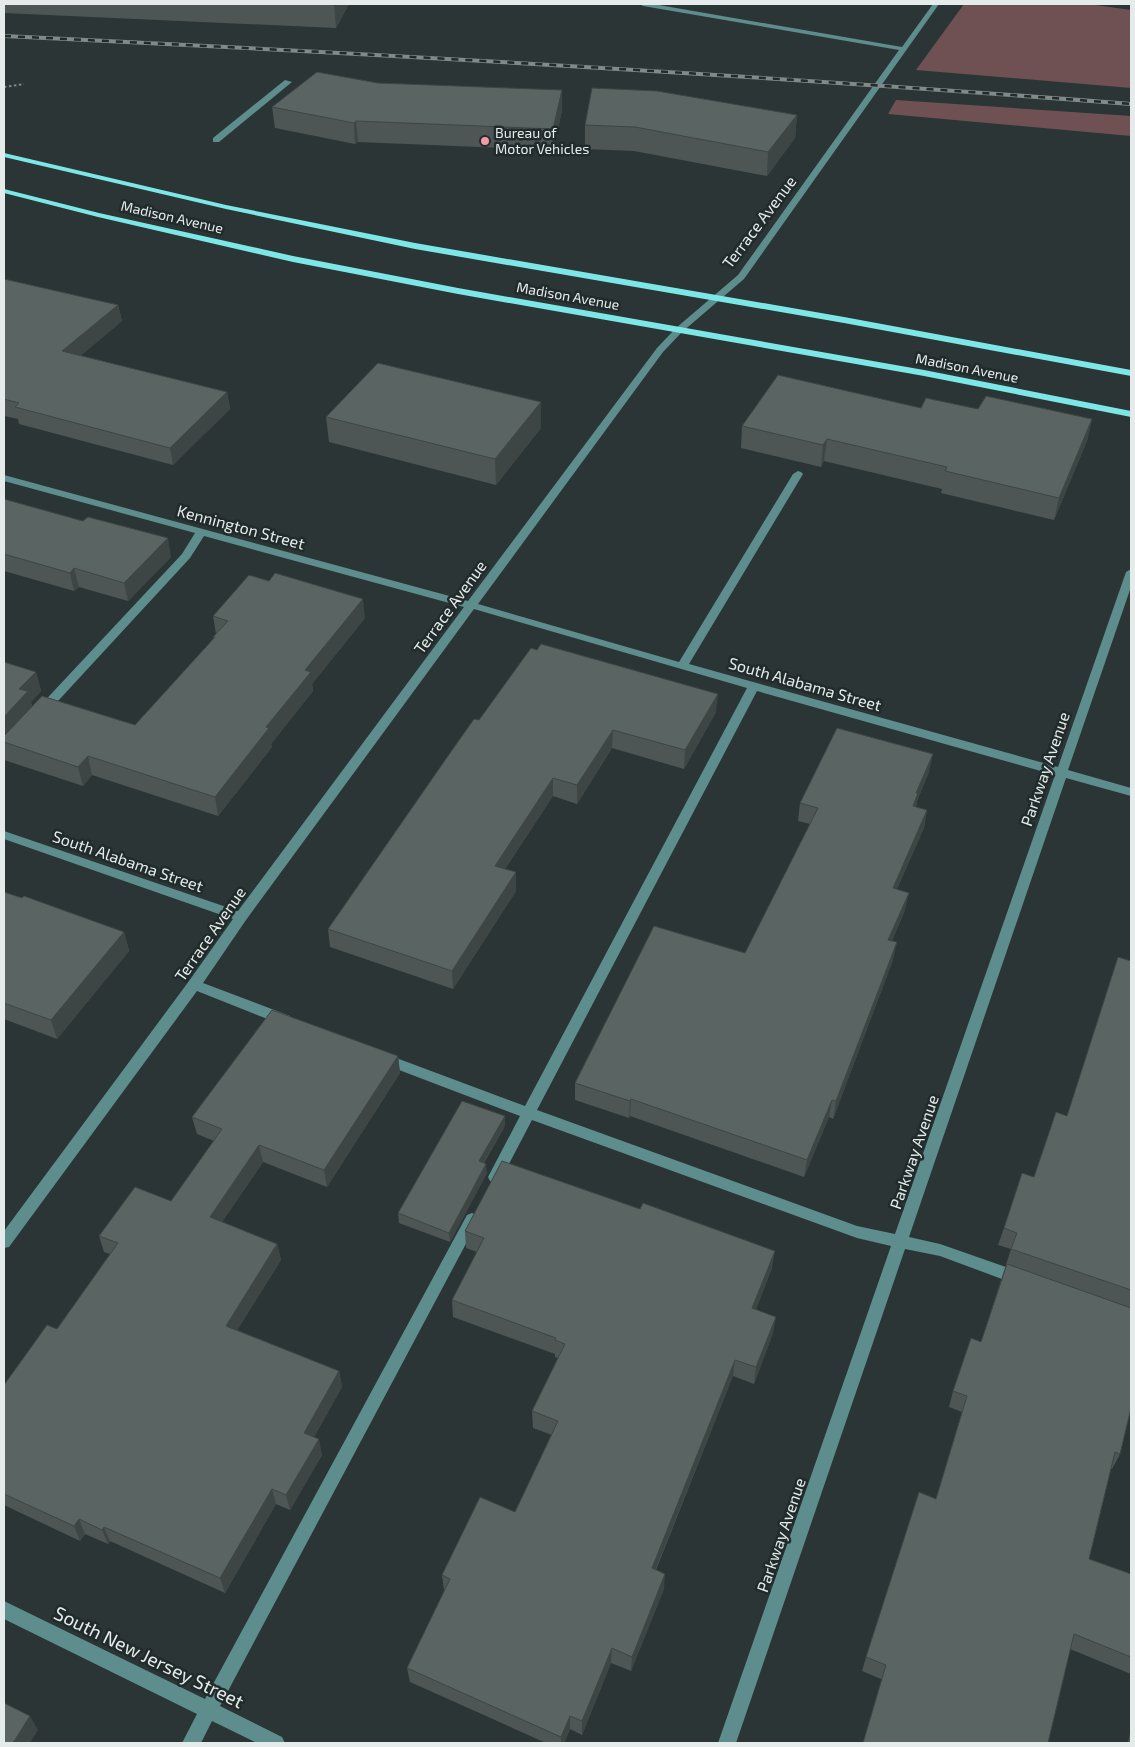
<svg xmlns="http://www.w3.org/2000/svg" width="1135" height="1747" font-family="'Exo 2',sans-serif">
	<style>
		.green { fill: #6f5153 }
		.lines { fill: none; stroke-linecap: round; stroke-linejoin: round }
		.path { stroke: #808888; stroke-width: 2; stroke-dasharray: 2.5 2.5; stroke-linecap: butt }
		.minor { fill: #5d8d8d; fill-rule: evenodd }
		.major { fill: #7de7e8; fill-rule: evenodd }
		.rail-casing { stroke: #818989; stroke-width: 4 }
		.rail { stroke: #212b2b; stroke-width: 2.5; stroke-dasharray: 7; stroke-linecap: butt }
		.wall { fill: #4d5655 }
		.shaded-wall { fill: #3e4645 }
		.building { fill: #596463; stroke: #3e4645 }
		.poi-dot { fill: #f49aa4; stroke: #212b2b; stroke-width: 2 }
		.labels { text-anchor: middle; stroke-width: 5; stroke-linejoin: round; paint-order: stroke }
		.far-poi-label { font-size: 14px; fill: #e5ebeb; stroke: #212b2b; text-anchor: start }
		.far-street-label { font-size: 14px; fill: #e5ebeb; stroke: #212b2b }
		.street-label { font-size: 16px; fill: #e5ebeb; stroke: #212b2b }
		.near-street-label { font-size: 19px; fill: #e5ebeb; stroke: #212b2b }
	</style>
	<rect width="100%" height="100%" fill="#2b3535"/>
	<!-- green -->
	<path class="green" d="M964,4H1088L1131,10V88L916,70Z
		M896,100L1131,116V136L888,114Z"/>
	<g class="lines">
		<!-- path -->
		<path class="path" d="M4,87L24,84"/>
		<!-- minor -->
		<path class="minor" d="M640,4H653L902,47L933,4H939L744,279L682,332L663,352L478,604L679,662L793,474L798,471L801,472L803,474L689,664L1058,767L1126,572L1131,569V587L1068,770L1131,788V796L1066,778L909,1237L940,1244L1023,1273L1026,1278L1023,1283L1018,1285L940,1256L905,1249L736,1743H718L891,1246L857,1238L532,1120L500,1181L495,1183L490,1181L488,1177L520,1116L378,1062L376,1058L378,1054L383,1053L525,1106L747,688L474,609L246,920L203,983L290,1016L292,1020L290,1024L285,1025L280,1024L197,991L9,1247L4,1248V1231L189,981L233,919L4,839V831L238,911L464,607L204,536L190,558L46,714H38L36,711L38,708L182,554L195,533L4,481V475L468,601L657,348L676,328L738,275L899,50L643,6ZM757,691L1055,775L895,1234L857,1226L537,1110Z
			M285,80L292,82L219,142H213V138Z
			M472,1213L477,1215L479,1219L477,1223L220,1706L282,1737L285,1743H257L212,1721L201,1743H182L197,1714L4,1619V1601L205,1699L467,1215Z"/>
		<!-- major -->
		<path class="major" d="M4,153L226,205L415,243L844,317L1131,370V376L844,323L415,249L226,209L4,157Z
			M4,189L99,213L293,256L458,288L924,370L1131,411V417L924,376L458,294L293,262L98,217L4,193Z"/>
		<!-- rail casing -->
		<g class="rail-casing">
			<path id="rail" d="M4,36C380,54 756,75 1131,104"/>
		</g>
		<!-- rail -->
		<use href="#rail" class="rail"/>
	</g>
	<!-- wall -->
	<path class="wall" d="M4,4H349L336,28L4,13Z
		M378,83L562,111L553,150L358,142L355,144L275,128L272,107Z
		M797,115L795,138L767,176L634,151L585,149V125Z
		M4,279L118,305L122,321L80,356L227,392L230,409L173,465L19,424L18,419L4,416Z
		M921,408L978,409L1092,419L1087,441L1054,520L941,493L942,489L824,461L821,467L741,448L742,426Z
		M326,417L541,428L496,485L329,442Z
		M4,499L171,557L128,601L79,587L74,591L4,571Z
		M213,616L365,618L312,684L313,691L271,744L272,747L218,816L92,775L83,786L4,760V662L36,672L41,691L31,702L32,706L135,725L214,639L213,637L216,634Z
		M537,650L716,712L684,769L612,748L577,804L553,796L505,869L516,872V891L453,989L330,947L328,929L479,720Z
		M929,772L917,801L916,807L927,810L924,828L897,889L905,910L892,941L893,960L833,1119L829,1117L804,1177L630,1116L629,1118L575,1100V1083L745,953L810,824L798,821L800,803Z
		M4,892L124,932L129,951L57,1039L4,1019Z
		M1131,961V1408L1120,1454L1112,1469H1111L1089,1559L1131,1574V1674L1070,1649L881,1679L862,1671L866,1657L936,1499L962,1412L949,1407L953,1391L981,1342L1011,1249L998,1245L1004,1228L1034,1177L1067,1116Z
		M398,1056L400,1073L327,1187L263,1162L222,1222L277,1244L281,1260L237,1330L339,1371L342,1387L314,1437L322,1455L290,1510L276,1504L225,1593L110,1541L108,1544L85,1534L80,1541L4,1505V1385L57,1329L110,1254L104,1252L99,1236L171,1201L214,1141L197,1134L192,1117Z
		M505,1126L484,1163L487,1173L450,1242L399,1223L398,1213Z
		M465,1231L772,1268L756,1309L773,1333L754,1384L733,1376L656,1570L664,1589L631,1671L611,1663L582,1735L570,1729L564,1743H546L410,1682L407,1668L445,1590H444L442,1575L515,1512L552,1435L533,1428L532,1411L558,1358L555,1357V1354L453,1317L452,1300L477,1252L466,1248Z
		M1131,1728V1743H1128Z"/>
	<!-- shaded-wall -->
	<path class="shaded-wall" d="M334,4H349L336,28Z
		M562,90V111L553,150V129Z
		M797,115L795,138L767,176L768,152Z
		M356,121L358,142L355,144L354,123Z
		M118,305L122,321L66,368L62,351Z
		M227,392L230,409L173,465L170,448Z
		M541,402V428L496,485L495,459Z
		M1092,419L1087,441L1054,520L1059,498Z
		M827,439L824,461L821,467L823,445Z
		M168,538L171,557L128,601L124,583Z
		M74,568L79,587L74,591L70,573Z
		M363,599L365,618L312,684L313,691L271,744L272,747L218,816L215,797L266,727L305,670Z
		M36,672L41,691L31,702L33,710L4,742V717L19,689Z
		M718,694L716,712L684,769L685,750Z
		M613,730L612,748L577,804V785Z
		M933,754L929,772L917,801L915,811L913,806L916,793Z
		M88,756L92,775L83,786L78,767Z
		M553,778V796L495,884V866Z
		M927,810L924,828L889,906L893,888Z
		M516,872V891L453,989L452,971Z
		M909,893L905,910L885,957L888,940Z
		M124,932L129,951L57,1039L51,1020Z
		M897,942L893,960L833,1119L836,1101Z
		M398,1056L400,1073L327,1187L324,1170Z
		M631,1099L630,1116L629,1118L630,1101Z
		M832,1100L829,1117L804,1177L807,1160Z
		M505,1116V1126L479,1170V1161Z
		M259,1145L263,1162L214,1234L210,1217Z
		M486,1164L487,1173L450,1242L449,1233Z
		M277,1244L281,1260L230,1342L226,1326Z
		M775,1251L772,1268L750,1325L752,1308Z
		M776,1317L773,1333L754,1384L756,1367Z
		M735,1360L733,1376L650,1583L652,1568Z
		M339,1371L342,1387L307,1449L304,1433Z
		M319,1439L322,1455L290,1510L286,1495Z
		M272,1489L276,1504L225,1593L220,1578Z
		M79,1519L85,1534L80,1541L74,1526Z
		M104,1527L110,1541L108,1544L102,1530Z
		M665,1574L664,1589L631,1671L632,1657Z
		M612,1648L611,1663L582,1735V1721Z
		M30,1716L38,1730L30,1743H13Z
		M570,1716V1729L564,1743H561V1737Z"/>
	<!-- building -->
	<path class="building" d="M317,72L378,83L562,90L553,129L356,121L354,123L272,107Z
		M592,88L657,91L797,115L768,152L635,127L585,125Z
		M4,279L118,305L62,351L227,392L170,448L15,407L19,403L4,399Z
		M378,363L541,402L495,459L326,417Z
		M778,375L921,408L926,398L978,409L986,396L1092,419L1059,498L945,471L947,467L827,439L823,445L742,426Z
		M4,499L83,521L88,517L168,538L124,583L74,568L70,573L4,554Z
		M275,573L363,599L305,670L311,672L266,727L269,728L215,797L88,756L78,767L4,742V736L42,696L135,725L215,637H213L228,621L213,616L249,575L269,581Z
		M541,644L718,694L685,750L613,730L577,785L553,778L495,866L516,872L452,971L328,929L450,753L474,719L479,720L531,648L537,650Z
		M4,662L36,672L19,689L28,691L4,717Z
		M837,728L933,754L916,793H918L913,806L927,810L893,888L909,893L888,940L897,942L836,1101L832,1100L807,1160L631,1099L630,1101L575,1083L654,926L745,953L818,808L800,803Z
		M4,892L22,898L24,896L124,932L51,1020L4,1003Z
		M1118,957L1131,961V1290L1011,1249L1017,1233L1004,1228L1022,1173L1034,1177L1056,1112L1067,1116Z
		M272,1010L398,1056L324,1170L259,1145L210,1217L277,1244L226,1326L339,1371L304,1433L319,1439L286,1495L272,1489L220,1578L104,1527L102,1530L79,1519L74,1526L4,1494V1385L47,1325L57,1329L118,1243L99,1236L135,1187L171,1201L222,1129L192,1117Z
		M462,1101L505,1116L479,1161L486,1164L449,1233L398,1213Z
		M502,1161L640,1209L643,1203L775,1251L752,1308L776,1317L756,1367L735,1360L652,1568L665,1574L632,1657L612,1648L582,1721L570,1716L561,1737L407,1668L450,1579L442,1575L480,1497L515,1512L558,1421L532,1411L565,1344L555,1340L556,1338L452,1300L484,1238L465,1231Z
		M1007,1264L1131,1308V1408L1120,1454L1115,1452L1089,1559L1131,1574V1657L1074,1634L1048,1743H863L886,1665L866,1657L919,1492L936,1499L967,1396L953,1391L971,1338L981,1342Z
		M4,1703L30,1716L13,1743H4Z"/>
	<!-- markers -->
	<circle class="poi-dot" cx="485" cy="141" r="5"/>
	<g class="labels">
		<!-- far-poi labels -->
		<g class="far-poi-label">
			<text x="495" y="138">Bureau of<tspan x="495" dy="16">Motor Vehicles</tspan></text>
		</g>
		<!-- far-street labels -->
		<g class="far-street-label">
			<text transform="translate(172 217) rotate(13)" y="5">Madison Avenue</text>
			<text transform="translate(568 296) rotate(10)" y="5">Madison Avenue</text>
			<text transform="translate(967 368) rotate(11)" y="5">Madison Avenue</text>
		</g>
		<!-- street labels -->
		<g class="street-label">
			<text transform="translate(759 222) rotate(-53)" y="6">Terrace Avenue</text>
			<text transform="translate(241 527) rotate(15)" y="6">Kennington Street</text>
			<text transform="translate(450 607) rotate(-54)" y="6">Terrace Avenue</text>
			<text transform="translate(805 684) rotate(16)" y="6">South Alabama Street</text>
			<text transform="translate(1045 769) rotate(-71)" y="6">Parkway Avenue</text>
			<text transform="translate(128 861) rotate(19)" y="6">South Alabama Street</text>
			<text transform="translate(210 934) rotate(-55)" y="6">Terrace Avenue</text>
			<text transform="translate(914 1152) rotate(-71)" y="6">Parkway Avenue</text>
			<text transform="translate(781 1535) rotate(-71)" y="6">Parkway Avenue</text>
		</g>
		<!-- near-street labels -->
		<g class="near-street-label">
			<text transform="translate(149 1657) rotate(26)" y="7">South New Jersey Street</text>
		</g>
	</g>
	<!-- border -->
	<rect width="1135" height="1747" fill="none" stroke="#e5ebeb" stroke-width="10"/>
</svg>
